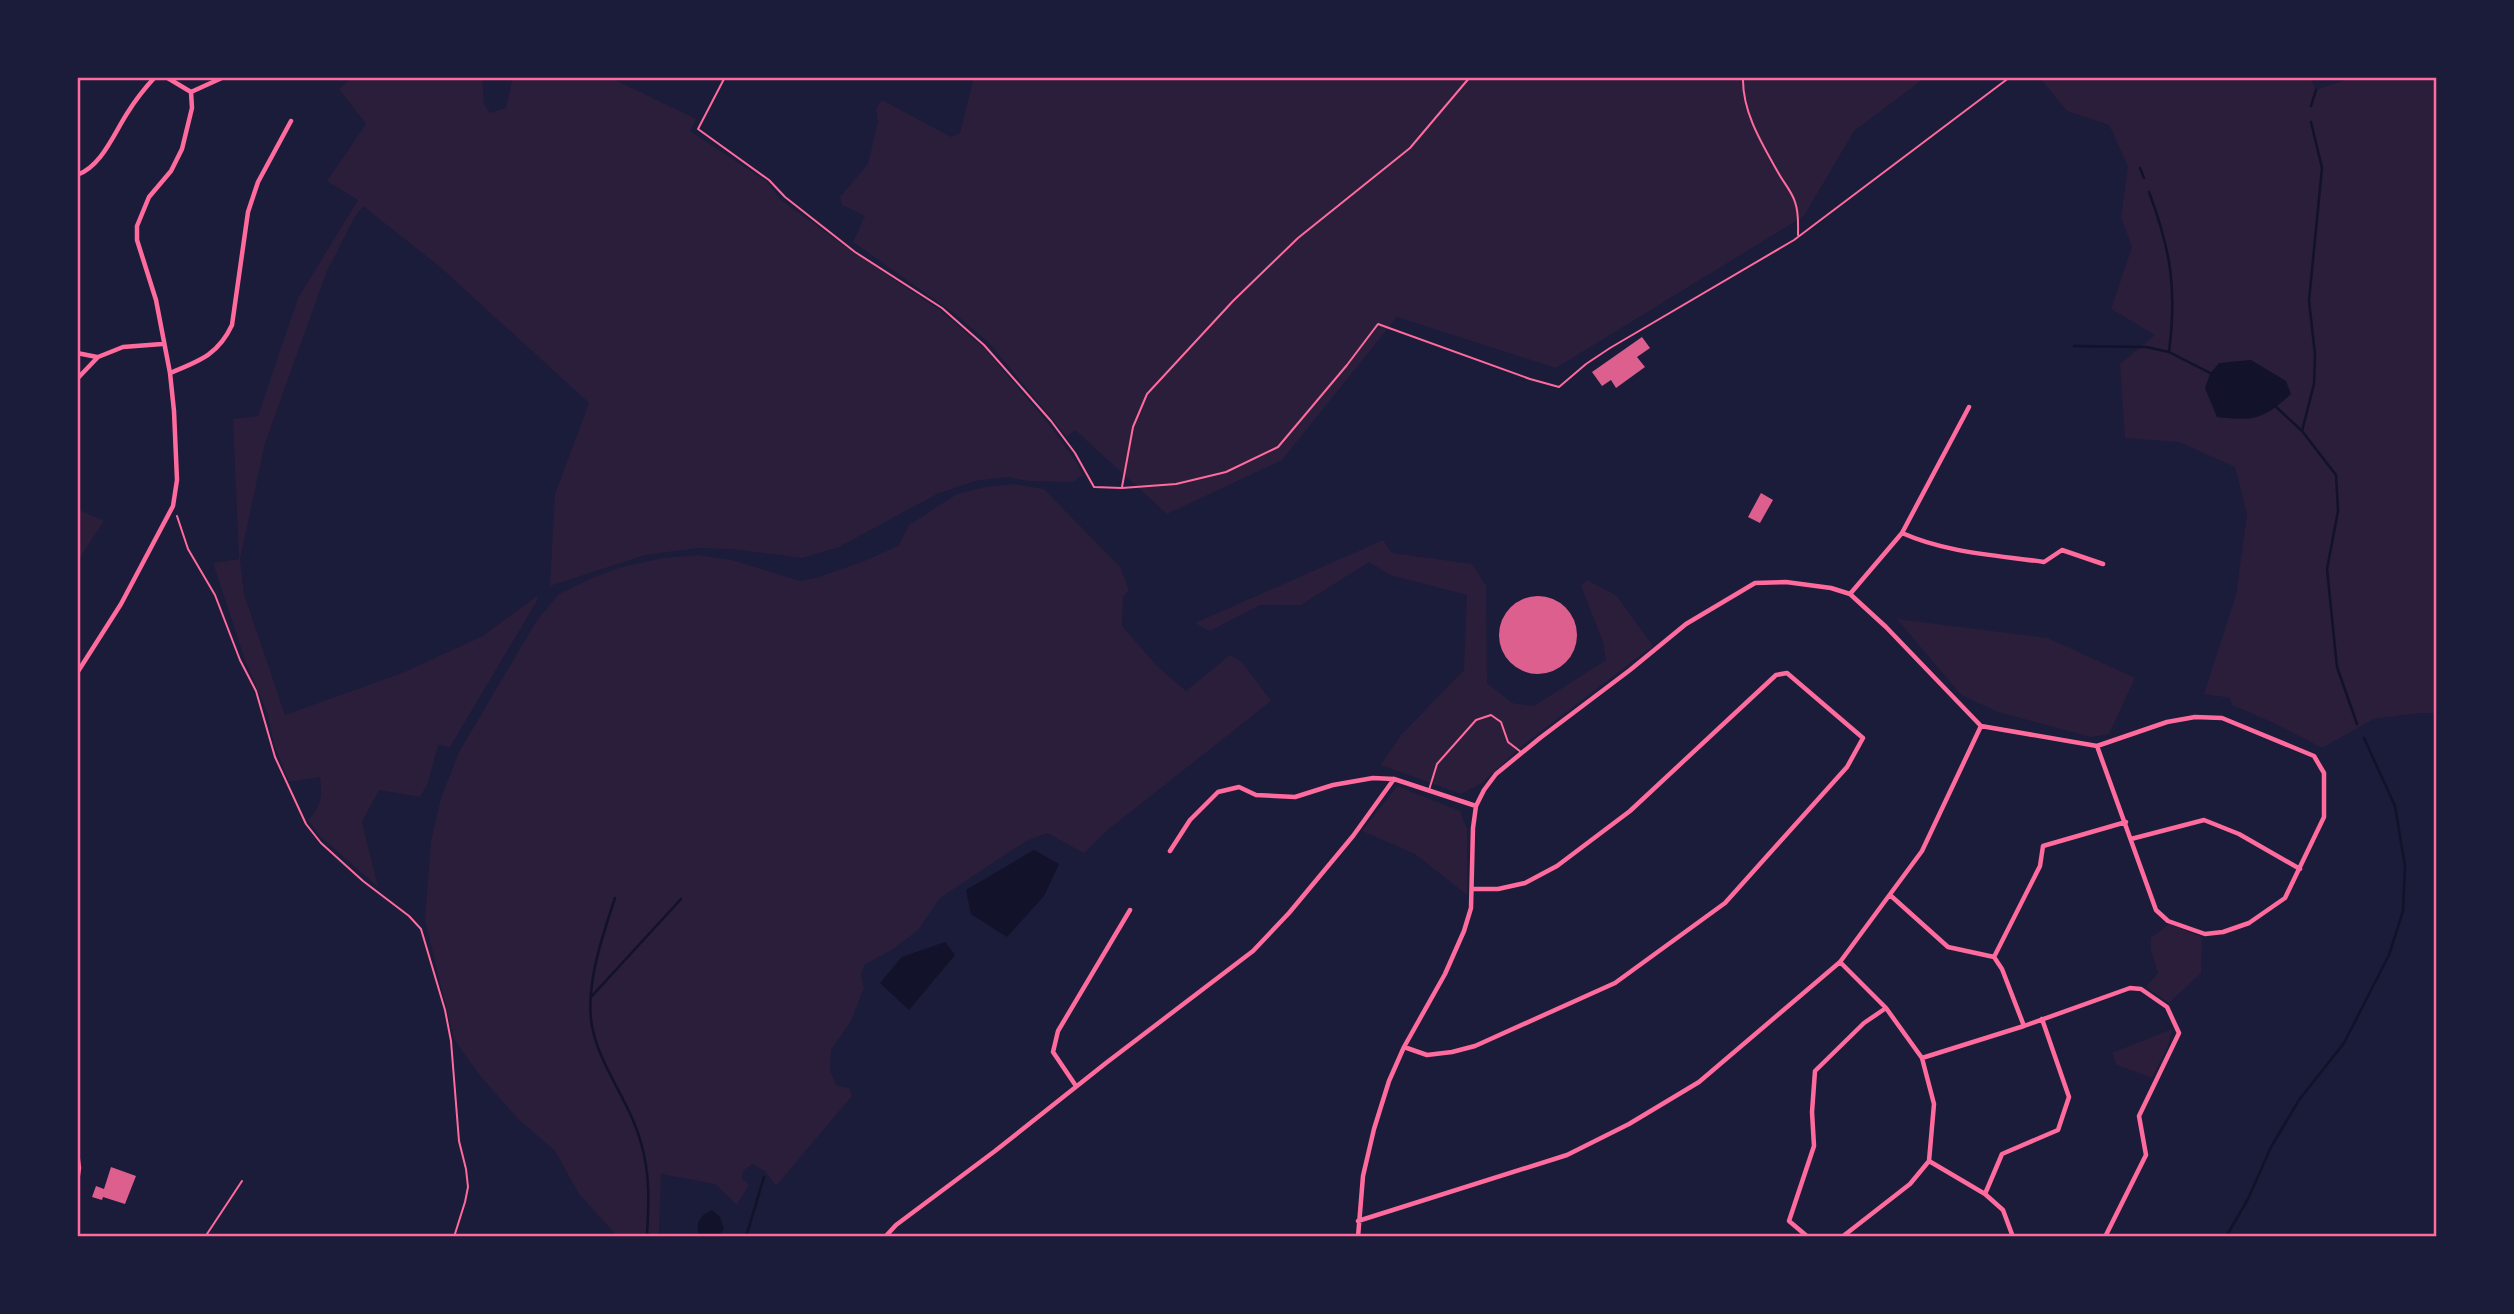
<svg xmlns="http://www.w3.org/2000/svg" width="2514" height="1314" font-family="'DejaVu Sans',sans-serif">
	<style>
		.green { fill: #2a1e3b }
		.water { fill: #12122b }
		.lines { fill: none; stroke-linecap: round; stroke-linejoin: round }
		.stream { stroke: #12122b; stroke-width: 2.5 }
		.building { fill: #dd5f8e }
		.path { stroke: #ff6b9d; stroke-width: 2 }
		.service { stroke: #ff6b9d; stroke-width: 2 }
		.minor { stroke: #ff6b9d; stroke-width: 4.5 }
		.neatline { fill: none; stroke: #ff6b9d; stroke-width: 2.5 }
	</style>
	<rect width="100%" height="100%" fill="#1b1b3a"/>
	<!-- green -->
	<path class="green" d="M353,77H482L484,104L490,113L506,108L513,77H609L696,119L690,131L766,181L781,200L856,254L941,311L985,349L1048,423L1077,463L1082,475L1074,482L1028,481L1007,477L975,481L937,494L839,547L802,558L732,549L698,548L645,555L550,586L555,494L589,403L440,267L363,206L354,218L327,271L265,443L240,559L244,594L285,715L402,673L483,636L537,596L538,599L450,747L438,745L428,783L420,797L379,790L362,822L378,887L320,836L308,820C322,806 322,796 320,777L289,782L274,744L267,712L245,660L213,563L239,559L233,419L258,416L298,298L358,200L327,181L366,124L339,89Z
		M974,77H1926L1854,131L1804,216L1556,368L1397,317L1282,460L1167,514L1075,430L1067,437L988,342L955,314L853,242L865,216L842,205L840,197L868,164L878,122L876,109L882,100L951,137L960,133Z
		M2039,77H2310L2316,90L2345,80L2346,77H2437V713H2421L2374,719L2322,748L2274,723L2232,705L2230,698L2204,694L2236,595L2247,514L2235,467L2179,442L2125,438L2120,364L2155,335L2111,309L2132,247L2121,217L2128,166L2109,125L2067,111Z
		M1013,484L1044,489L1120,567L1129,590L1123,597L1122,626L1157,666L1186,691L1230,655L1243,663L1271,701L1104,833L1084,853L1047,833L1026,841L940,898L918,930L892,950L865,964L861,974L864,988L851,1021L831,1050L830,1071L837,1086L849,1088L852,1096L776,1186L765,1171L752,1164L743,1171L742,1178L749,1185L737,1205L715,1184L661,1174L659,1233L654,1237H618L579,1194L555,1151L517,1118L477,1072L454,1039L425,920L431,841L441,798L459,752L537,620L559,594L592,578L619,568L662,558L698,555L732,560L801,581L819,577L867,560L899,545L909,525L957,494L986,487Z
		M77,509L104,521L77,562Z
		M1383,540L1392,553L1472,564L1486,586L1487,683L1512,703L1534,706L1606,660L1603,642L1581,586L1587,580L1617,596L1653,646L1523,745L1482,783L1461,794L1381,765L1401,735L1464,670L1467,595L1390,575L1369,562L1301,605H1260L1210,631L1195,623Z
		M1897,619L2048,638L2135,678L2109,734L2091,737L1998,712L1961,695Z
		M1397,786L1460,811L1467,829V895L1415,854L1362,831Z
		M2169,924L2202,937L2201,973L2169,1003L2146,987L2158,973L2151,951V938Z
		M2172,1029L2168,1046L2152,1078L2117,1065L2112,1053Z"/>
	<!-- water -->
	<path class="water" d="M2251,360L2286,381L2291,394C2263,420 2254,421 2217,417L2205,388L2210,374L2219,363Z
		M1034,850L1059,864L1044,896L1007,937L971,914L966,890Z
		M945,942L955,955L909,1010L880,983L902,957Z
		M712,1210L720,1217L724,1229L718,1237H700C694,1224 700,1215 712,1210Z"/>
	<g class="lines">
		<!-- stream -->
		<path class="stream" d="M2311,106L2316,90
			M2311,122L2322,168L2309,301L2315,354L2314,384L2302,431L2336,475L2338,511L2327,569L2337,667L2357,724
			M2140,168L2144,178
			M2149,192C2171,251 2177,289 2169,352
			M2074,346L2146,347L2169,352L2212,374
			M2274,405L2302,431
			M615,898C602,937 582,994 594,1035C604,1072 631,1105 641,1143C650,1173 649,1203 647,1234L653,1237
			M591,997L681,899
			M746,1237L764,1177
			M2226,1237L2248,1199L2271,1147L2299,1100L2344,1043L2389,955L2403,911L2405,866L2395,806L2364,738"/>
	</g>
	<!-- building -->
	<path class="building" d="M1642,337L1650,348L1637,357L1645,367L1616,388L1611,380L1602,386L1592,372Z
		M1761,493L1773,500L1760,523L1748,517Z
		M1499 635a39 39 0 1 1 78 0a39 39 0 1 1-78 0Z
		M111,1167L136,1176L125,1204L103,1197L102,1200L92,1197L96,1186L104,1189Z"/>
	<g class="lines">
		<!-- path -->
		<path class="path" d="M725,77L698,129L769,180L785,197L855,252L942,308L984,345L1051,421L1075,453L1094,487L1122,488L1176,484L1226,472L1278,447L1347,365L1378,324L1530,379L1559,387L1586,364L1610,348L1794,240L2010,77
			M1743,77C1742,112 1762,144 1779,174C1784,183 1792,192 1795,202C1799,213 1798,223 1798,235
			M1122,487L1133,427L1147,394L1233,301L1298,238L1410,148L1470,77
			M177,516L188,549L215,595L240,660L256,691L275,757L306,824L321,843L363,881L409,916L421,929L445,1010L451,1041L459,1141L466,1169L468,1187L465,1202L454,1237"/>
		<!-- service -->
		<path class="service" d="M1429,790L1437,764L1476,720L1491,715L1501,722L1508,742L1521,752
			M205,1237L242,1181"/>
		<!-- minor -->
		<path class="minor" d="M166,77L191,92
			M191,92L224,77
			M77,175C102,166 114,133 128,112C136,99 145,88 155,77
			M77,353L97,357
			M170,373C199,361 218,355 232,325L248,212L258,182L291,121
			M77,379L98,357L123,347L162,344
			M1902,533C1947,553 1996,555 2044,562L2062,550L2103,564
			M1850,594L1902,533L1969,407
			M77,673L121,604L173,506L177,480L174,411L170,373L156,300L137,240V226L149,197L171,171L182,149L192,108L191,92
			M2131,839L2204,820L2239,834L2300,869
			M1170,851L1190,820L1218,792L1239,787L1256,795L1295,797L1333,785L1373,778L1394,779L1476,806
			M1890,895L1948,947L1994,957L2040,866L2043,846L2126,822
			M1994,957L2002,969L2024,1026
			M1840,962L1886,1008L1922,1058L1934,1104L1929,1161L1910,1184L1842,1237
			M1404,1047L1427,1055L1452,1052L1475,1046L1615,983L1725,903L1847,767L1863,738L1787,673L1776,675L1630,811L1557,866L1525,883L1498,889H1473
			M1922,1058L2024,1026L2130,988L2141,989L2167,1007L2179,1033L2139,1116L2146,1155L2105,1237
			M1076,1086L1053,1052L1058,1031L1130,910
			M77,1152L79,1168L77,1182
			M1929,1161L1985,1194L2003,1210L2013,1237
			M1985,1194L2002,1154L2058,1130L2069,1097L2042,1019
			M1358,1221L1567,1155L1629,1124L1699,1082L1840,962L1922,851L1981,726
			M885,1237L896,1225L995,1151L1106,1063L1253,951L1289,913L1353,836L1394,779
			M1358,1237L1363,1176L1374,1129L1389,1081L1404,1047L1445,974L1464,931L1471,908L1473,828L1476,806L1484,790L1496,774L1540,738L1630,670L1686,624L1755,583L1786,582L1831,588L1850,594L1886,627L1981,726L2097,746L2167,722L2195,717L2222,718L2314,756L2324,773V817L2285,898L2249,923L2223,932L2205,934L2168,921L2156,910L2097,746
			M1808,1237L1789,1221L1814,1146L1812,1112L1815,1071L1864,1023L1886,1008"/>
	</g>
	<!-- border -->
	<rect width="2514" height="1314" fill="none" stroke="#1b1b3a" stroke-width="158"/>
	<rect x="79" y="79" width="2356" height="1156" class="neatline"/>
</svg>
